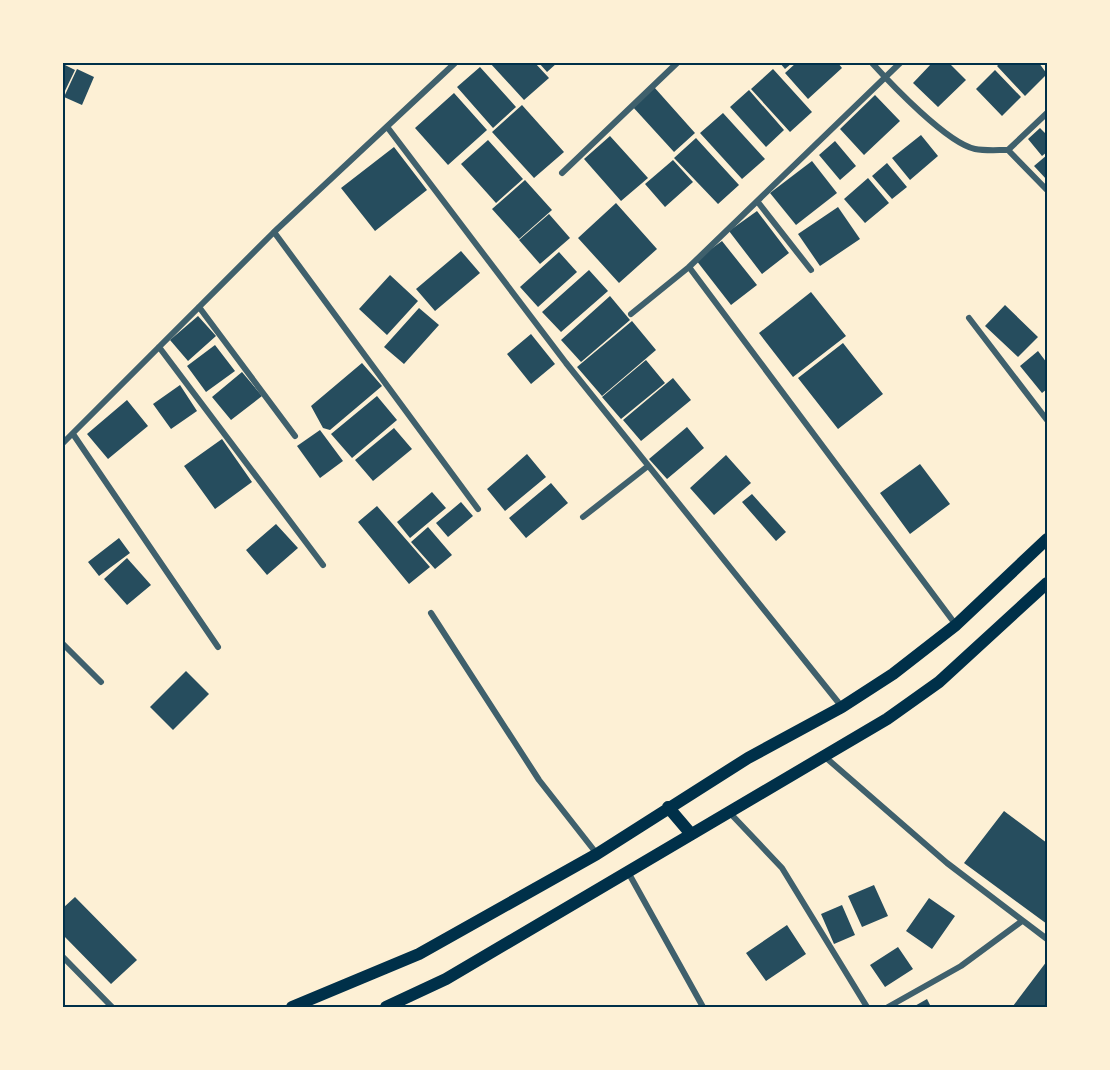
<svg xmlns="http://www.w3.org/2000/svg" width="1110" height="1070" font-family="Inter,sans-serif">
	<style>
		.building { fill: #264d5e }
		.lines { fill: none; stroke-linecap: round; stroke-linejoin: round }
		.minor { stroke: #3f606c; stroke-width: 6 }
		.secondary { stroke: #003049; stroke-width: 12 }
		.neatline { fill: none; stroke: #003049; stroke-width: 2 }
	</style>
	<rect width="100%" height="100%" fill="#fdf0d5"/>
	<!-- building -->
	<path class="building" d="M490,63H535L549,78L524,100Z
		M539,63H557L547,72Z
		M780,63H792L785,69Z
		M796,63H838L842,68L808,99L785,73Z
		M932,63H949L966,80L938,107L913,83Z
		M1000,63H1039L1047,74L1025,96L997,66Z
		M63,64L75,70L63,95Z
		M480,67L516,107L493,128L457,87Z
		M77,69L94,77L82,105L64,97Z
		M773,69L812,112L790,132L751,89Z
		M995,70L1021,97L1002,116L976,89Z
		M654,87L695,133L674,152L632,106Z
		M749,90L784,130L766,147L730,107Z
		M454,93L487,130L448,165L415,128Z
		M875,95L900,121L864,155L840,129Z
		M522,105L564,152L534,178L492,132Z
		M723,113L765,159L742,179L700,133Z
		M1040,128L1047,135V152L1042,156L1028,139Z
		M921,135L938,156L910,180L892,158Z
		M610,136L648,178L621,201L584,159Z
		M696,138L739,185L718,204L674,158Z
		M488,140L523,179L496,203L461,164Z
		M835,141L856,166L840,180L819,155Z
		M394,147L427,190L375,231L341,188Z
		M1047,155V180L1034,166Z
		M673,160L693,182L665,207L645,184Z
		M812,161L837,193L796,225L770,193Z
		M887,163L907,187L892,199L872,176Z
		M868,178L889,203L865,223L844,199Z
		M525,180L552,210L519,239L492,209Z
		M616,203L657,249L619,283L578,238Z
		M838,207L860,239L820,266L798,234Z
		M757,211L789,253L762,274L729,231Z
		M549,214L570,238L540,264L519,240Z
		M722,241L757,285L731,305L696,260Z
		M461,251L480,273L435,311L416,289Z
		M559,252L577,272L538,307L520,287Z
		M589,270L608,291L561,332L542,312Z
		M390,275L418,301L387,335L359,309Z
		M811,292L846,336L793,377L759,333Z
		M610,296L630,320L581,362L561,340Z
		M1005,305L1038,337L1018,357L985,326Z
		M419,308L439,325L404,364L384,347Z
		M198,316L216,336L188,361L170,340Z
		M632,321L656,350L602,396L577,367Z
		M531,334L555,364L531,384L507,354Z
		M843,343L883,394L838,429L798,378Z
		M215,345L235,371L206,392L187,366Z
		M1038,351L1047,363V389L1042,393L1020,366Z
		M646,360L665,383L621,419L602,397Z
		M362,363L382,386L330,430L323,428L311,406Z
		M242,372L262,396L231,420L212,397Z
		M673,378L691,400L641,441L623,420Z
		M180,385L197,411L171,429L153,404Z
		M377,396L397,420L352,458L331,434Z
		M127,400L148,426L108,459L87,434Z
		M687,427L704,448L667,479L649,459Z
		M394,428L412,449L373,481L355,460Z
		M320,430L343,461L320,478L297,446Z
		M222,439L252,482L215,509L184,466Z
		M527,454L546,477L505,511L487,489Z
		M726,455L751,483L714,515L690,488Z
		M920,464L950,504L910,534L880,493Z
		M551,483L568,503L526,538L509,518Z
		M432,492L446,508L410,538L397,522Z
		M752,494L786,532L776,541L742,502Z
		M461,502L473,516L448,537L436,523Z
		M377,506L430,567L409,584L358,522Z
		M276,524L298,548L267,575L246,550Z
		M428,527L452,555L435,569L411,542Z
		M119,538L130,553L99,576L88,562Z
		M127,558L151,585L127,605L104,579Z
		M186,671L209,694L173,730L150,707Z
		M1004,811L1047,843V924L964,863Z
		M874,885L888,916L862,927L848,896Z
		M75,897L137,960L111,984L63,935V908Z
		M929,898L955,916L932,949L906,931Z
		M842,905L855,935L834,944L821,914Z
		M787,925L806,954L766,981L746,953Z
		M898,947L913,969L885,987L870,965Z
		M1047,961V1007H1015L1013,1006Z
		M927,999L931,1007H913Z"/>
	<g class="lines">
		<!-- minor -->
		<path class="minor" d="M872,63C892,85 947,143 975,149C985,151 997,150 1008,150L1047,113
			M900,63L689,267L956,625
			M388,128L566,363L842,707
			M1008,150L1047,190
			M562,173L677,63
			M757,201L811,270
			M274,232L478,509
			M199,307L295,436
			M631,314L689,267
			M969,318L1047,420
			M159,347L323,565
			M73,434L218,647
			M63,443L274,232L455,63
			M583,517L648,466
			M431,613L539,780L597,854
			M63,644L101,682
			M824,756L947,863L1047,939
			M729,812L782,868L867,1007
			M628,872L703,1007
			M63,957L112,1007
			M888,1007L961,966L1022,921"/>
		<!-- secondary -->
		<path class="secondary" d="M668,807L691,834
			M292,1007L419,954L597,854L748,758L842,707L893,674L956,625L1047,539
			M386,1007L446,979L887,719L939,682L1047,583"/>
	</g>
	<!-- border -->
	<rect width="1110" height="1070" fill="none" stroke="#fdf0d5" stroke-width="129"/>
	<rect x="64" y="64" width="982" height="942" class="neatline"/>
</svg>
